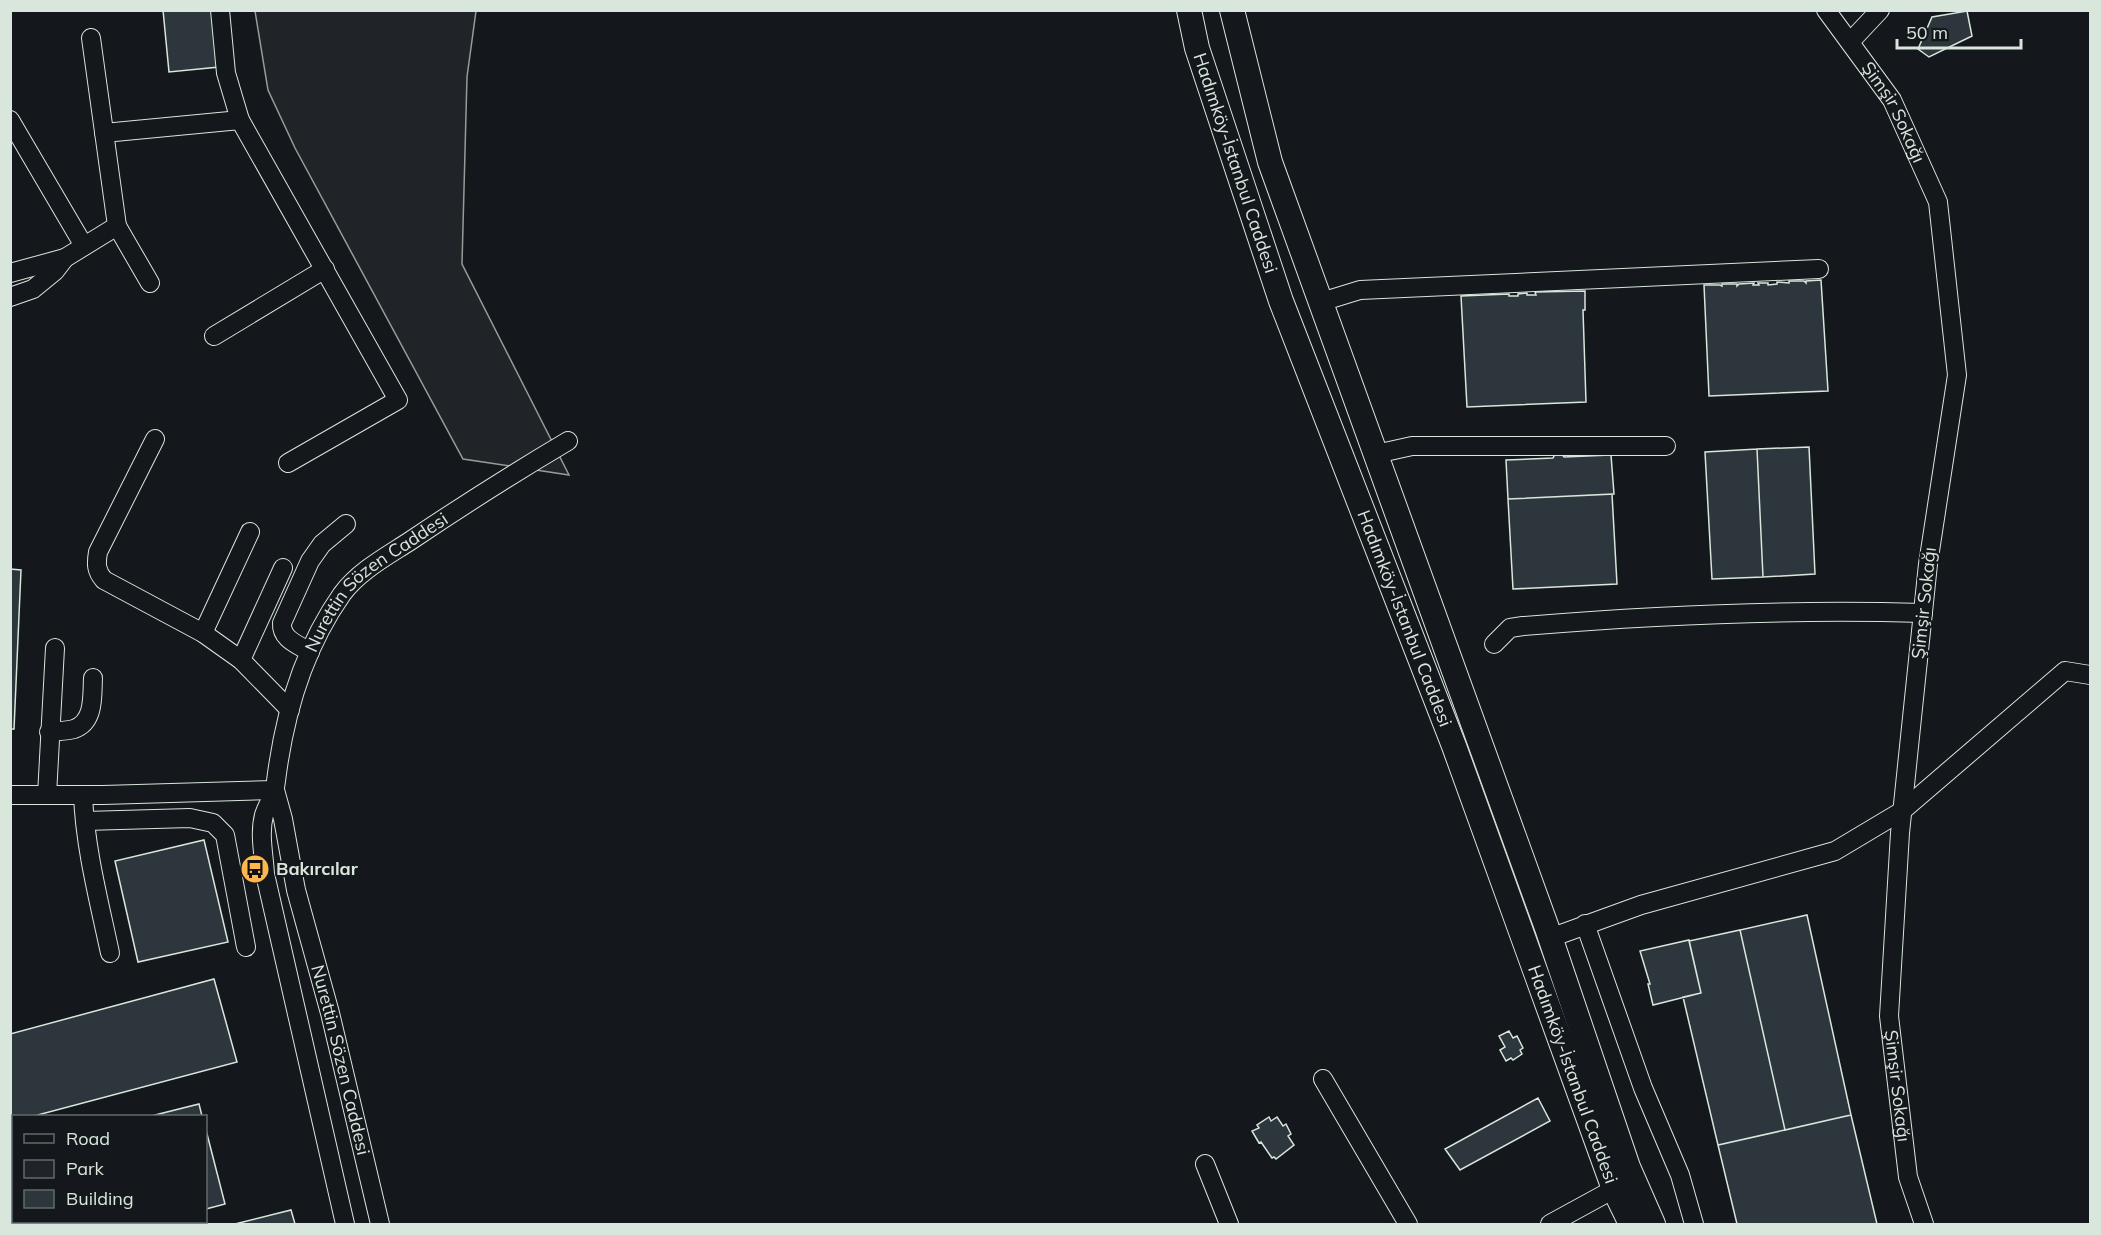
<svg xmlns="http://www.w3.org/2000/svg" width="2101" height="1235" font-family="Mulish,sans-serif">
	<style>
		.green { fill: #202428; stroke: #939e99; stroke-width: 1.5 }
		.building { fill: #2c363c; stroke: #d8e6dc; stroke-width: 1.5 }
		.lines { fill: none; stroke-linecap: round; stroke-linejoin: round }
		.minor-casing { stroke: #d8e6dc; stroke-width: 20 }
		.major-casing { stroke: #d8e6dc; stroke-width: 26 }
		.minor { stroke: #14181c; stroke-width: 18 }
		.major { stroke: #14181c; stroke-width: 24 }
		.labels { text-anchor: middle; stroke-width: 4.5; stroke-linejoin: round; paint-order: stroke }
		.street-label { font-size: 18px; fill: #d8e6dc; stroke: #14181c }
		.poi-label { font-size: 18px; font-weight: bold; fill: #d8e6dc; stroke: #14181c; text-anchor: start }
	</style>
	<rect width="100%" height="100%" fill="#14181c"/>
	<!-- green -->
	<path class="green" d="M255,11H476L467,77L462,264L569,475L463,459L295,148L268,90Z"/>
	<!-- building -->
	<path class="building" d="M163,10H213L219,67L169,72Z
		M1967,11L1972,36L1929,57L1918,49L1932,17Z
		M1821,280L1828,391L1709,396L1704,285H1720L1722,286V284H1737V286L1739,284L1754,283L1753,285H1759L1758,283H1768V285L1777,284V282L1789,283V281H1804L1806,283V281Z
		M1585,291V310H1583L1586,402L1467,407L1461,296L1509,294V296H1518V294L1527,293V295H1536L1535,292Z
		M1809,447L1815,574L1763,577L1757,449Z
		M1757,449L1763,577L1712,579L1705,452Z
		M1555,454H1562L1564,457L1611,455L1614,494L1508,499L1506,460L1553,458Z
		M1612,494L1617,584L1513,589L1508,499Z
		M10,569L21,570L14,729H10Z
		M204,840L228,942L138,962L115,861Z
		M1807,915L1851,1115L1785,1130L1740,930Z
		M1740,930L1785,1130L1718,1145L1683,997L1701,993L1689,941Z
		M1689,940L1701,993L1653,1005L1648,984H1650L1640,951Z
		M214,979L237,1062L34,1116H14V1122L10,1123V1034Z
		M1509,1031L1513,1038L1517,1036L1523,1048L1520,1050L1522,1054L1513,1060L1511,1058L1506,1061L1500,1050L1505,1047L1499,1036Z
		M1538,1098L1550,1121L1460,1170L1445,1149Z
		M199,1104L202,1116H151Z
		M1851,1115L1877,1224H1737L1718,1145Z
		M1269,1117L1271,1121L1277,1117L1283,1126L1286,1124L1291,1134L1288,1136L1294,1145L1276,1159L1274,1157L1272,1158L1261,1142L1259,1143L1252,1131L1259,1128L1257,1125Z
		M206,1130L225,1204L206,1209Z
		M291,1210L295,1224H235Z
		M28,1222H159L148,1224H29Z"/>
	<g class="lines">
		<!-- minor casing -->
		<g class="minor-casing">
			<g id="minor">
				<path d="M220,10L226,73L240,120"/>
				<path id="s1" d="M1826,10L1892,100L1938,202L1957,375L1928,564L1900,833L1889,1016L1908,1177L1924,1224"/>
				<path d="M1850,42L1880,10"/>
				<path d="M10,120L84,246"/>
				<path d="M104,133L240,120L398,400L288,463"/>
				<path d="M117,226L150,283"/>
				<path d="M10,273L65,258"/>
				<path d="M10,297L33,289L55,271L65,258L117,226L91,38"/>
				<path d="M1321,302L1360,290L1819,269"/>
				<path d="M214,336L325,269"/>
				<path d="M155,439L98,552C96,564 96,571 104,580L203,633L241,660L290,710"/>
				<path d="M1376,454L1412,446H1666"/>
				<path d="M203,633L250,532"/>
				<path d="M1494,644L1510,628L1523,626C1656,615 1789,609 1923,613"/>
				<path d="M310,652C297,644 281,639 282,623L310,561L322,544L346,524"/>
				<path d="M241,660L283,568"/>
				<path d="M49,732C57,731 67,731 74,729C95,722 92,695 93,678"/>
				<path id="s2" d="M275,790L283,819L296,890L330,1013L380,1224"/>
				<path d="M10,795H103L275,790"/>
				<path d="M47,795L55,648"/>
				<path d="M83,795C85,848 99,901 110,953"/>
				<path d="M85,821L190,818L213,823L225,835L246,947"/>
				<path d="M1585,924L1643,1088L1680,1175L1694,1224"/>
				<path d="M1550,938L1641,905L1835,851L1902,811L2065,671L2090,675"/>
				<path d="M1323,1079L1408,1224"/>
				<path d="M1205,1164L1229,1224"/>
				<path id="s3" d="M345,1224L265,874C264,855 259,834 264,815C268,803 275,794 276,781C284,716 304,648 342,594C359,571 387,556 410,541C462,506 514,473 568,441"/>
				<path d="M1550,1224L1614,1189"/>
			</g>
		</g>
		<!-- major casing -->
		<g class="major-casing">
			<g id="major">
				<path id="s4" d="M1189,10L1197,48L1281,301L1454,746L1614,1189L1631,1224"/>
				<path d="M1232,10L1270,162L1547,928L1628,1167L1653,1224"/>
			</g>
		</g>
		<!-- minor -->
		<use href="#minor" class="minor"/>
		<!-- major -->
		<use href="#major" class="major"/>
	</g>
	<!-- icons -->
	<defs>
		<g id="bus-disc" transform="scale(1.5)"><circle r="9.5" fill="#ffb74d" stroke="#14181c"/><path d="M-5-6H5V4H4V6H2V4H-2V6H-4V4H-5ZM-3.5-4V0h7V-4ZM-3.5 1.2v1.5H-2V1.2ZM2 1.2v1.5H3.5V1.2Z" fill="#111"/></g>
	</defs>
	<g fill-rule="evenodd">
		<use href="#bus-disc" x="255" y="869"/>
	</g>
	<g class="labels">
		<!-- street labels -->
		<g class="street-label">
			<text dy="6" stroke="none"><textPath href="#s1" startOffset="123">Şimşir Sokağı</textPath></text>
			<text dy="6" stroke="none"><textPath href="#s4" startOffset="160">Hadımköy-İstanbul Caddesi</textPath></text>
			<text dy="6" stroke="none"><textPath href="#s3" startOffset="687">Nurettin Sözen Caddesi</textPath></text>
			<text transform="translate(1924 603) rotate(-84)" y="6">Şimşir Sokağı</text>
			<text dy="6" stroke="none"><textPath href="#s4" startOffset="646">Hadımköy-İstanbul Caddesi</textPath></text>
			<text dy="6" stroke="none"><textPath href="#s2" startOffset="278">Nurettin Sözen Caddesi</textPath></text>
			<text dy="6" stroke="none"><textPath href="#s4" startOffset="1132">Hadımköy-İstanbul Caddesi</textPath></text>
			<text dy="6" stroke="none"><textPath href="#s1" startOffset="1113">Şimşir Sokağı</textPath></text>
		</g>
		<!-- poi labels -->
		<g class="poi-label">
			<text x="276" y="875">Bakırcılar</text>
		</g>
	</g>
	<!-- border -->
	<rect width="2101" height="1235" fill="none" stroke="#d8e6dc" stroke-width="24"/>
	<!-- legend -->
	<rect x="12" y="1115" width="195" height="108" fill="#14181c" stroke="#626a69" stroke-width="1.5"/>
	<rect x="24" y="1134" width="30" height="9" fill="#14181c" stroke="#626a69" stroke-width="1.5"/>
	<text x="66" y="1145" font-size="18" fill="#d8e6dc">Road</text>
	<rect x="24" y="1160" width="30" height="18" fill="#202428" stroke="#626a69" stroke-width="1.5"/>
	<text x="66" y="1175" font-size="18" fill="#d8e6dc">Park</text>
	<rect x="24" y="1190" width="30" height="18" fill="#2c363c" stroke="#626a69" stroke-width="1.5"/>
	<text x="66" y="1205" font-size="18" fill="#d8e6dc">Building</text>
	<!-- scale -->
	<path d="M1897 39v9h124v-9" fill="none" stroke="#d8e6dc" stroke-width="3"/>
	<text x="1906" y="39" font-size="18" fill="#d8e6dc" stroke="#14181c" stroke-width="4.5" paint-order="stroke">50 m</text>
</svg>
